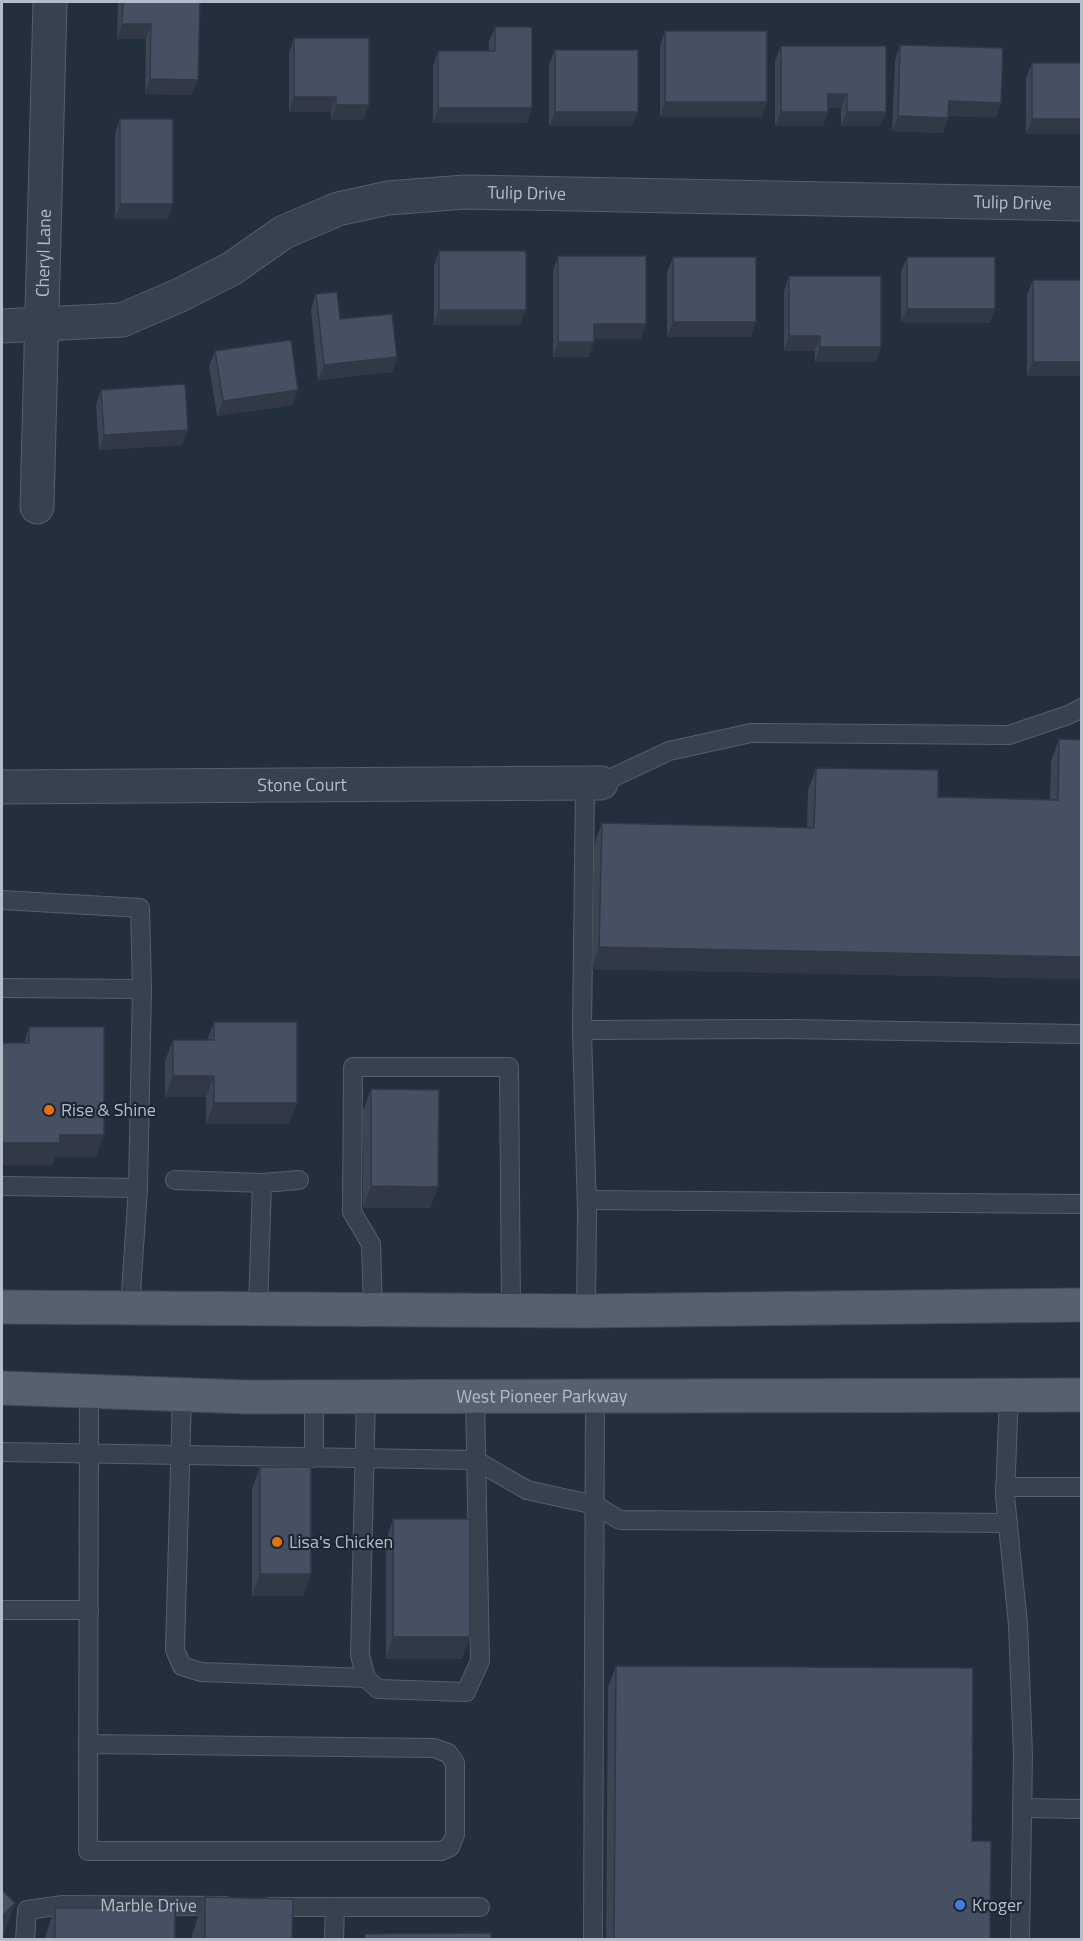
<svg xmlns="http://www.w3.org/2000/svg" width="1083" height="1941" font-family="'Titillium Web',sans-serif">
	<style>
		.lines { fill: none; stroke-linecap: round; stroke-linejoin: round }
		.service-casing { stroke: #565f6c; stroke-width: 20 }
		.minor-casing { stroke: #565f6c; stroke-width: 35 }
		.primary-casing { stroke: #414a57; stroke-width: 35 }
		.service { stroke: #38414e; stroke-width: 18 }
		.minor { stroke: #38414e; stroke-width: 33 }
		.primary { stroke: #56606e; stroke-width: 33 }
		.wall { fill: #3b4654 }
		.shaded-wall { fill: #303945 }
		.building { fill: #455162; stroke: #303945; stroke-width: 1.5 }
		.food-dot { fill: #e8710a; stroke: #1d2633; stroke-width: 2 }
		.shop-dot { fill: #3f7fe0; stroke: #1d2633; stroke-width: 2 }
		.labels { text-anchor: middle; stroke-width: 4.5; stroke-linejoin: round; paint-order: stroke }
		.street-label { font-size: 18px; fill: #b4bcc9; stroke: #1d2633 }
		.poi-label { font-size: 18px; fill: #b4bcc9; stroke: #1d2633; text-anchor: start }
	</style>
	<rect width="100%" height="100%" fill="#242f3e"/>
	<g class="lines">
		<!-- service casing -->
		<g class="service-casing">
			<g id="service">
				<path d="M601,783L669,751L751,733L1009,735L1068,715L1082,708"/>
				<path d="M2,900L140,908L142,989"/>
				<path d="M2,988L142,989L138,1188L130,1307"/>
				<path d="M582,1030L585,783"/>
				<path d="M175,1180L262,1183"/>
				<path d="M2,1186L138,1188"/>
				<path d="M587,1200L1082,1204"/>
				<path d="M258,1308L262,1183L299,1180"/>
				<path d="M373,1309L371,1244L352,1212L353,1067H509L511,1311"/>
				<path d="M586,1311L587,1212L582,1030L788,1029L1082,1034"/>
				<path d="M89,1391L88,1851H441L450,1847L455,1835V1763L448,1753L434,1748L89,1744"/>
				<path d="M182,1395L175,1650L182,1666L201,1672L366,1678"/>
				<path d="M1009,1395L1005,1496L1018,1624L1023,1755L1020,1940"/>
				<path d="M366,1397L360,1655L366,1678L378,1689L466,1692L480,1661L475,1397"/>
				<path d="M2,1452L475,1460L527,1490L595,1505L620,1520L1008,1523"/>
				<path d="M314,1458V1397"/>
				<path d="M1005,1487H1082"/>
				<path d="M2,1610H89"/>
				<path d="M1022,1808L1082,1809"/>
				<path d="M269,1907H480"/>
				<path id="s1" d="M25,1940L27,1910L63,1905L226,1906"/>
				<path d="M334,1940L335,1907"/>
				<path d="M593,1940L595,1397"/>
			</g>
		</g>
		<!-- minor casing -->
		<g class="minor-casing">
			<g id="minor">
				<path id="s2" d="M2,326L122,320L180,295L231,269L284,232L338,209L388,198L465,192L1082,204"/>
				<path id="s3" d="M37,507L50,2"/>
				<path id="s4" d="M2,787L601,783"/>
			</g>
		</g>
		<!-- primary casing -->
		<g class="primary-casing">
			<g id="primary">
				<path d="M2,1307L586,1311L1082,1305"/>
				<path id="s5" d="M2,1388L246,1397L1082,1395"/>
			</g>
		</g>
		<!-- service -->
		<use href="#service" class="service"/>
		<!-- minor -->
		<use href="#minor" class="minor"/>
		<!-- primary -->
		<use href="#primary" class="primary"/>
	</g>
	<!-- wall -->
	<path class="wall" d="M118,2H200L192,95L145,94L146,39H117Z
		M495,27L527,123H433V66L438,51H489V42Z
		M665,31L762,117H660V45Z
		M294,38L363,120H331V112H289V53Z
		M900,45L996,117L948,116L943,133L892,131L895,60Z
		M781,46L886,112L880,126H841V108H828L823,126H775V61Z
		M555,50L632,126H549V64Z
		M1032,63L1082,134H1026V78Z
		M120,119L173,204L168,219H115V134Z
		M439,251L520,325H434V266Z
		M558,256L641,339H594L589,357H553V271Z
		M673,257L751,337H667V272Z
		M907,257L990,323H901V272Z
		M789,276L876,362H815V351H784V291Z
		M1033,280L1082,376H1027V295Z
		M316,294L340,319L397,357L392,372L318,380L311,309Z
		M215,351L293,405L217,416L209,366Z
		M101,390L182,445L99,450L96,405Z
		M1059,739L1082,979L592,969L594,845L602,823L807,828L808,790L816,768L938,797L1050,799L1051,761Z
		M214,1022L289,1124H206V1097H165V1061L173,1040H207Z
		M29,1027L104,1135L96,1157H55L52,1165H2L24,1043Z
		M371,1089L438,1187L430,1208H363V1111Z
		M260,1467L303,1596H252V1489Z
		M393,1519L462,1659H386V1541Z
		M616,1666L990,1940H606L608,1687Z
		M205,1897L292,1940H192V1935Z
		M55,1908L175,1940H44Z"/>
	<!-- shaded-wall -->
	<path class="shaded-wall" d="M122,24H151L146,39H117Z
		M150,79L198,80L192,95L145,94Z
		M828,94H847L841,108H823Z
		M294,97H336L331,112H289Z
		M949,101L1001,103L996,117L943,116Z
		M665,102H767L762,117H660Z
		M336,105H369L363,120H331Z
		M438,108H532L527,123H433Z
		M555,112H638L632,126H549Z
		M781,112H828L823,126H775Z
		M847,112H886L880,126H841Z
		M898,116L948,118L943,133L892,131Z
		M1032,119H1082V134H1026Z
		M120,204H173L168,219H115Z
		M907,309H995L990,323H901Z
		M439,310H526L520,325H434Z
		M673,322H756L751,337H667Z
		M594,324H646L641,339H589Z
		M789,336H820L815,351H784Z
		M558,342H594L589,357H553Z
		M820,347H881L876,362H815Z
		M397,357L392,372L318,380L324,365Z
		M1033,362H1082V376H1027Z
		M298,390L293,405L217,416L223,401Z
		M188,430L182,445L99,450L104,435Z
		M599,947L1082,957V979L592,969Z
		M173,1076H214L206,1097H165Z
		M214,1103H297L289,1124H206Z
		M60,1135H104L96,1157H55L52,1165H2V1143Z
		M371,1186L438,1187L430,1208H363Z
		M260,1574H311L303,1596H252Z
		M393,1637H470L462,1659H386Z
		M15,1903L2,1940V1916Z"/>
	<!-- building -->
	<path class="building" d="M123,2H200L198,80L150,79L151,24H122Z
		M495,27H532V108H438V51H495Z
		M665,31H767V102H665Z
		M294,38H369V105H336V97H294Z
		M900,45L1003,48L1001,103L949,101L948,118L898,116Z
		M781,46H886V112H847V94H828V112H781Z
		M555,50H638V112H555Z
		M1032,63H1082V119H1032Z
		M120,119H173V204H120Z
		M439,251H526V310H439Z
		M558,256H646V324H594V342H558Z
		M673,257H756V322H673Z
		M907,257H995V309H907Z
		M789,276H881V347H820V336H789Z
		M1033,280H1082V362H1033Z
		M337,292L340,319L392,314L397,357L324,365L316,294Z
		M291,340L298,390L223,401L215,351Z
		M185,384L188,430L104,435L101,390Z
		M1059,739L1082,740V957L599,947L602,823L814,828L816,768L938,770V797L1058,800Z
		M214,1022H297V1103H214V1076H173V1040H214Z
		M29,1027H104V1135H60V1143H2V1043H29Z
		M371,1089L439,1090L438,1187L371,1186Z
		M260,1467H311V1574H260Z
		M393,1519H470V1637H393Z
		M616,1666L973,1668L972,1841H991L990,1940H614Z
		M2,1890L15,1903L2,1916Z
		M205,1897L293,1899L292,1940H205Z
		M55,1908H175V1940H55Z
		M491,1933V1940H365V1934Z"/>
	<!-- markers -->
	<g class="food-dot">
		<circle cx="49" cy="1110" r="6"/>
		<circle cx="277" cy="1542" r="6"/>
	</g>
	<circle class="shop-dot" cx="960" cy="1905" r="6"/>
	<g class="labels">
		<!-- street labels -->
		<g class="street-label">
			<text dy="6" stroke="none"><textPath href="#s2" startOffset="554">Tulip Drive</textPath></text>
			<text dy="6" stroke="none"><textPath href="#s2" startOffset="1040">Tulip Drive</textPath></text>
			<text dy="6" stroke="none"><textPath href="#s3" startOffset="254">Cheryl Lane</textPath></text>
			<text dy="6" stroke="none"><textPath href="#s4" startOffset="300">Stone Court</textPath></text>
			<text dy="6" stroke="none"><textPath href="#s5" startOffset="540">West Pioneer Parkway</textPath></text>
			<text dy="6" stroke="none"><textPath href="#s1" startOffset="152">Marble Drive</textPath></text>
		</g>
		<!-- poi labels -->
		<g class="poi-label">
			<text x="61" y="1116">Rise &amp; Shine</text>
			<text x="289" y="1548">Lisa's Chicken</text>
			<text x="972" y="1911">Kroger</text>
		</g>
	</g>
	<!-- border -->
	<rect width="1083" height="1941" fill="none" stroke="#b4bcc9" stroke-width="6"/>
</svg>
